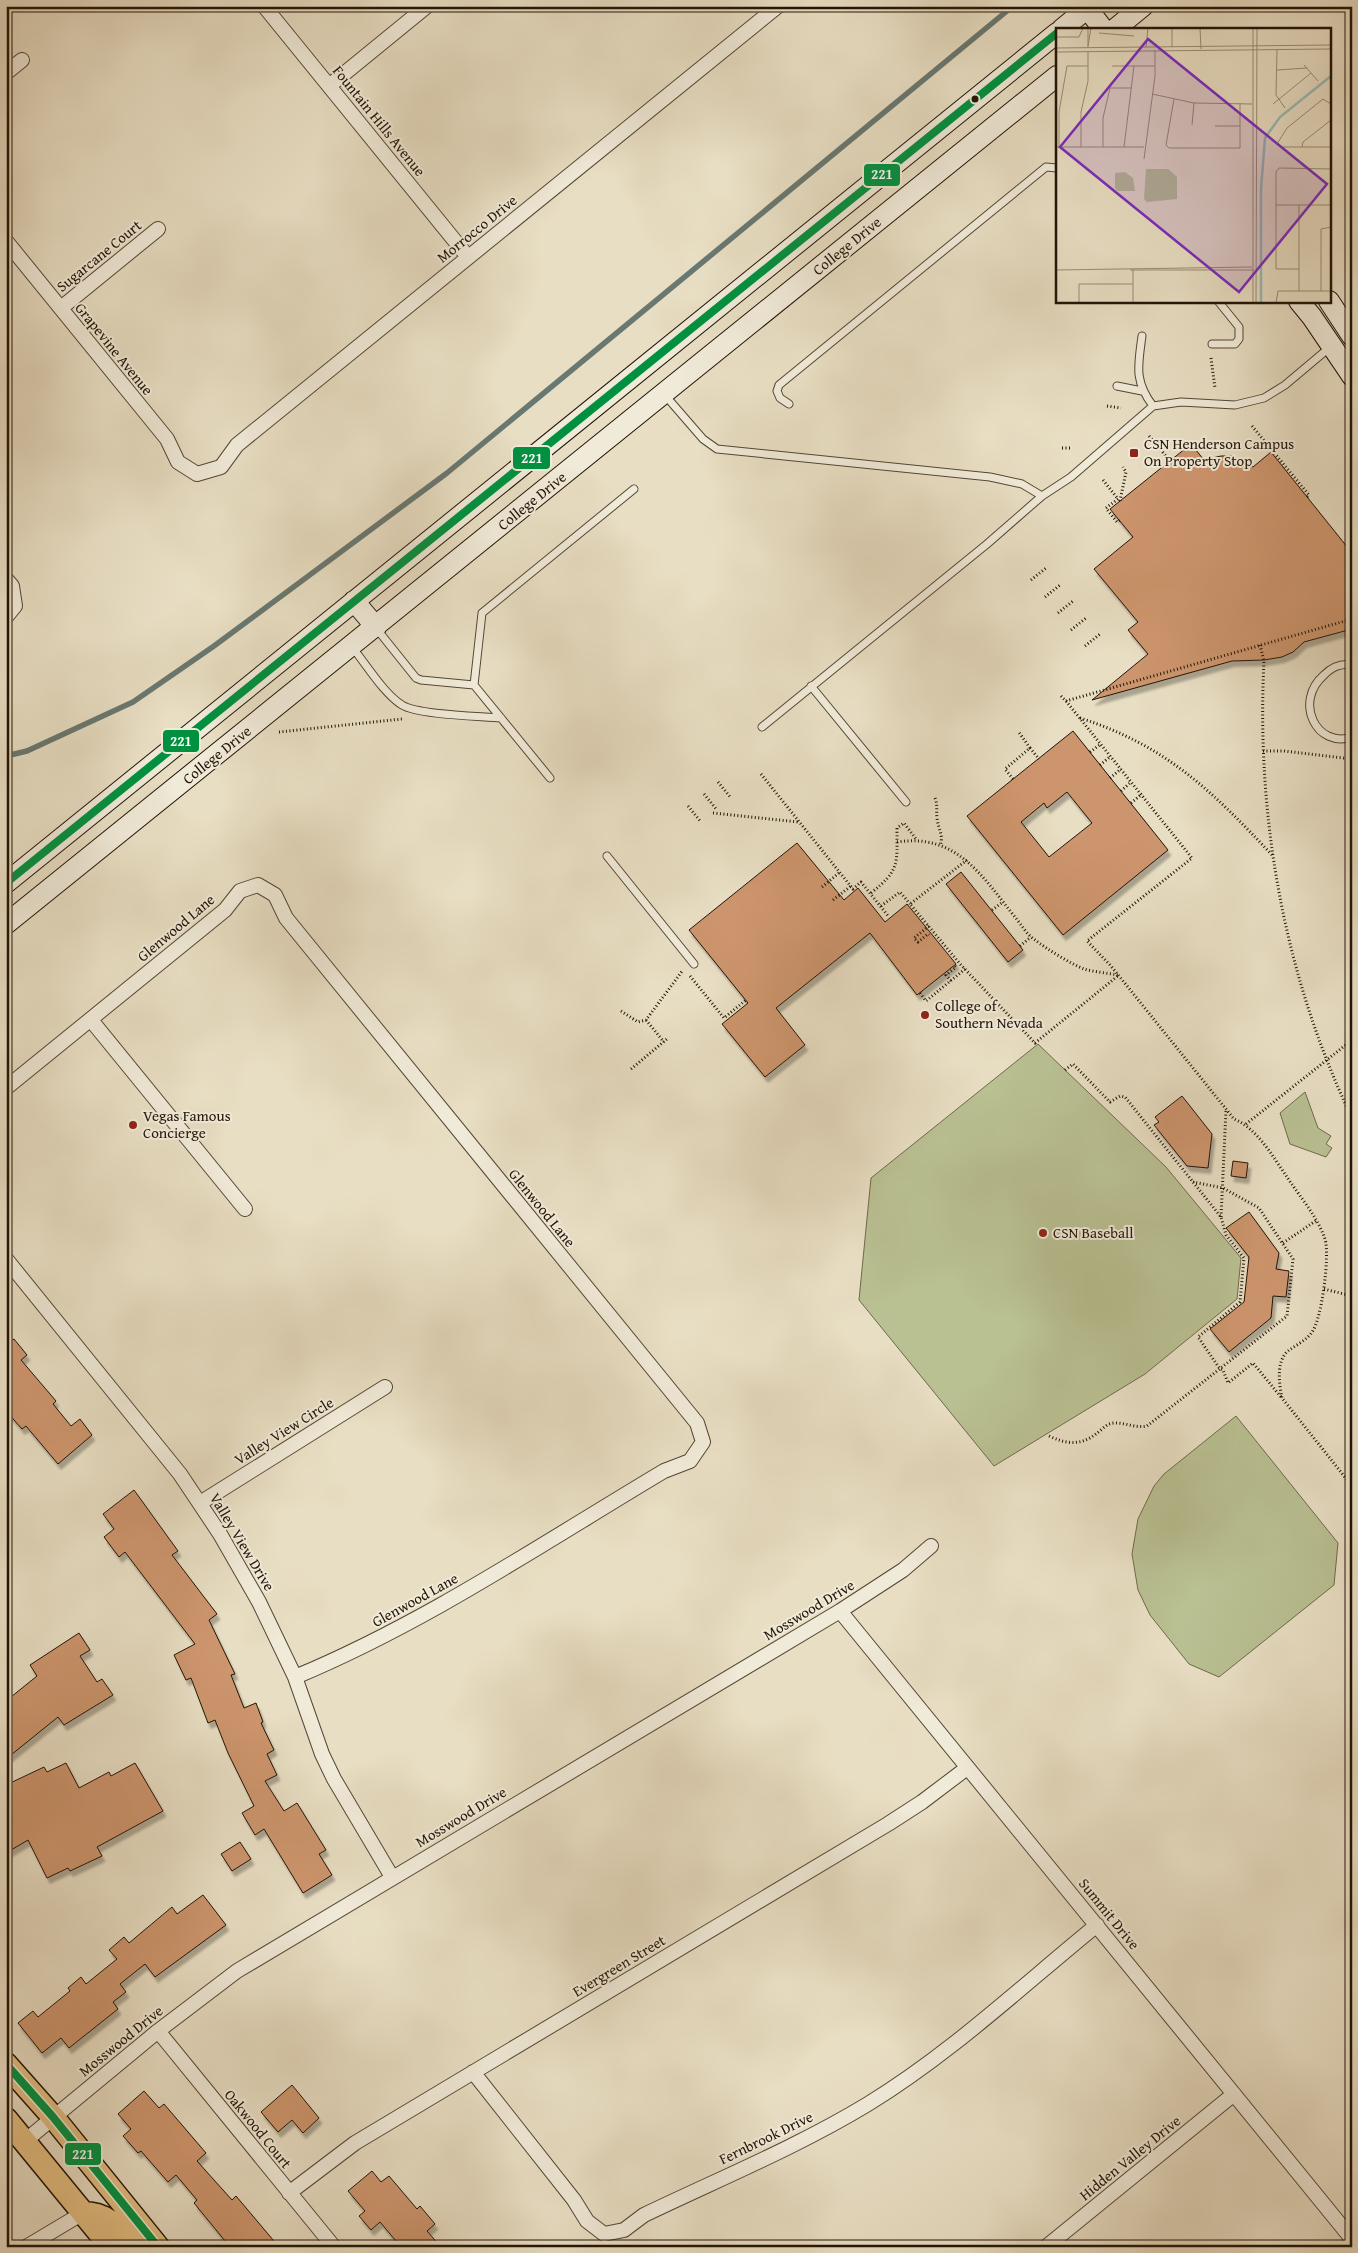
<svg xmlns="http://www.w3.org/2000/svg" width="1358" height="2253" font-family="'Gentium Book Plus',serif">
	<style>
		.green { fill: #b9c092; stroke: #6e6a4c }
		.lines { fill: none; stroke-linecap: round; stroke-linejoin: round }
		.stream { stroke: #697871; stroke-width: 5.5 }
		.building { fill: #cd956d; stroke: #221406; fill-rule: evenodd; filter: url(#shadow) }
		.lane-casing { stroke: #544635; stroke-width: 9 }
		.street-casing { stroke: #544635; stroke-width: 16 }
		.secondary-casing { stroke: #221406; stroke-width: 22 }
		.primary-casing { stroke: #221406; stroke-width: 25 }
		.path { stroke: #221406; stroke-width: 3; stroke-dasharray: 1 2.5; stroke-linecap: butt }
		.lane { stroke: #f0ead8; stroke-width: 7 }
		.street { stroke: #f0ead8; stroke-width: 14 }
		.secondary { stroke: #f0ead8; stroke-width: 20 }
		.primary { stroke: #e4bf82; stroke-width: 22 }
		.bus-1-casing { stroke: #f0ead8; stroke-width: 11 }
		.bus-1 { stroke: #009140; stroke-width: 8 }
		.bus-dot { fill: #221406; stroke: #f0ead8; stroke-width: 2 }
		.poi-dot { fill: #8f2418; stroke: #f0ead8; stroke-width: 2 }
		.labels { text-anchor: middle; stroke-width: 4; stroke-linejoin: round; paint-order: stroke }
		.street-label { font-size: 15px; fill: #221406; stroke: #f0ead8 }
		.poi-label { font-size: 15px; fill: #221406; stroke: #f0ead8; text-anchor: start }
		.inset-river { fill: none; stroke: #98bbb8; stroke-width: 2.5 }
		.inset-road { fill: none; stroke: #998d77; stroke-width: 1 }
		.view { fill: #7b2cbf; fill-opacity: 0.15; stroke: #7b2cbf; stroke-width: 2.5 }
		.inset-edge { fill: none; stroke: #221406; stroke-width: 2.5 }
		.line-badge { stroke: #f0ead8; stroke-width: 2 }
		.badge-label { font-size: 14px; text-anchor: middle; font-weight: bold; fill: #fff }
	</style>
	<defs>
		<filter id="shadow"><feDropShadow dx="3" dy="5.5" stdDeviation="1" flood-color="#0004"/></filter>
	</defs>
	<rect width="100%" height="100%" fill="#e8dec3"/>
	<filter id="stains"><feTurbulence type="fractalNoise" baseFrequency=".004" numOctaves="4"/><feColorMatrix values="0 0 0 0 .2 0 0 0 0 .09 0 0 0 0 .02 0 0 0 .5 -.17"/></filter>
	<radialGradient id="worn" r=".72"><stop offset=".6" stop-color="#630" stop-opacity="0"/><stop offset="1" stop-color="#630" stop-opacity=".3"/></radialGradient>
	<!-- green -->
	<path class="green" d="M1038,1044L1166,1167L1241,1258L1237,1299L1145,1374L994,1466L859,1300L871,1178Z
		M1305,1092L1318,1128L1331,1136L1326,1144L1332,1148L1326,1157L1290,1144L1280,1113Z
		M1236,1416L1338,1543L1334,1585L1219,1677L1189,1664L1150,1615L1138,1590L1132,1554L1138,1519L1154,1486L1164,1474Z"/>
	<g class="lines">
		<!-- stream -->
		<path class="stream" d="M6,756L27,751L133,702L214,646L447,473L1013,6"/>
	</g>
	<!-- building -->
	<path class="building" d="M1191,444L1204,460L1221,456H1232L1253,467L1271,452L1352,553V629L1304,642L1293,652L1282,657L1264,660L1232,661L1092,700L1148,654L1128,630L1138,622L1094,569L1133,537L1110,509Z
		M1073,731L1168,850L1063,935L967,816ZM1067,792L1092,823L1049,857L1021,822L1044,803L1047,808Z
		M797,843L844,900L858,888L885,922L907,904L956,964L917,995L870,933L776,1008L805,1045L765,1077L722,1024L748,1003L689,930Z
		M961,872L1023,950L1008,962L946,884Z
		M1182,1096L1212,1134L1208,1168L1187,1166L1154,1125L1159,1122L1155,1117Z
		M1233,1161L1248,1163L1246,1178L1231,1176Z
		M1249,1212L1279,1253L1276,1269L1289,1271L1286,1297L1273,1296L1271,1318L1229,1352L1210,1329L1244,1302L1249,1257L1226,1228Z
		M14,1339L27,1355L21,1360L56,1401L53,1404L71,1426L80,1419L92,1435L58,1464L26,1426L22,1429L6,1411V1343Z
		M134,1490L178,1551L172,1555L217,1614L209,1620L235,1674L231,1675L244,1708L256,1703L263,1722L261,1723L274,1750L267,1754L277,1775L265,1781L284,1811L297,1803L326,1850L319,1854L332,1875L303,1893L264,1829L255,1835L242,1813L254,1806L228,1753L215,1720L208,1723L191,1678L186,1680L174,1655L195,1644L125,1552L119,1557L104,1537L114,1529L103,1514Z
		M79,1633L90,1650L80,1656L97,1682L102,1679L113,1695L64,1725L58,1717L6,1759V1701L37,1676L30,1665Z
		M66,1763L79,1788L109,1772L111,1776L135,1763L163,1811L97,1847L102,1856L70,1871L68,1868L47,1878L28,1840L6,1853V1785L44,1767L47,1772Z
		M240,1842L251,1859L232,1871L221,1854Z
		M203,1895L226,1925L155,1977L145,1964L120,1984L126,1992L113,2002L118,2009L69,2048L61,2038L42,2053L18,2023L33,2011L38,2017L70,1991L68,1988L81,1977L86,1984L117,1959L109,1950L124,1937L129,1943L172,1907L177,1914Z
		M292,2085L319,2118L303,2133L292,2120L278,2132L261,2112Z
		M144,2091L159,2108L164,2104L206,2153L197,2161L232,2200L236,2196L279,2247H230L194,2203L197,2200L176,2175L168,2182L141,2151L138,2153L123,2136L131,2129L118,2114Z
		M372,2171L381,2182L389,2176L417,2209L420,2206L435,2224L427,2231L441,2247H401L380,2222L371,2230L359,2216L365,2211L348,2191Z"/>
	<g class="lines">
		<!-- lane casing -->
		<g class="lane-casing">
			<path id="lane" d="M1142,336C1138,366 1134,381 1153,406
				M1212,344H1235L1239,339V327L1218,301
				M1117,386L1142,391
				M664,394L703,439L717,449L990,477L1022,484L1042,496
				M789,404L780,398L777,391L779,385L1046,167L1057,168
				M376,628L416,678L421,680L474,685L550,778
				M352,647C366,664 384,694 402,705C418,715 480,716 501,718
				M1352,665C1340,663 1332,667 1324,675C1293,702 1317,749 1352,737
				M474,685L482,613L634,489
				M811,686L906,802
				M762,727L987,544L1042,496L1071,477L1153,406L1181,402L1235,405L1264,398L1285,385L1329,348
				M607,856L694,964"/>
		</g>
		<!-- street casing -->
		<g class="street-casing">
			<path id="street" d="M264,6L468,257
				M6,73L22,60
				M329,86L427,6
				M6,241L167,439L178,462L197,474L221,467L237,445L778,6
				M61,308L158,229
				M6,579L12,586L15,606L6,617
				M91,1020L245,1209
				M6,1088L225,910L240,891L258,885L275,895L286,918L697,1423L703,1442L690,1461L664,1471C543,1543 425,1623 295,1677
				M6,1259L180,1474L220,1534L259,1602L295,1677L322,1754L334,1779L392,1877
				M200,1503L385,1387
				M840,1611L1352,2239
				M158,2031L334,2247
				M473,2072L574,2200L587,2221L604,2234L624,2230L644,2215C719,2179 797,2147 868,2104C950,2054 1022,1986 1097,1925
				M25,2141L158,2031L237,1971L840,1611L903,1570L931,1546
				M289,2193L355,2143L888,1824L922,1802L967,1768
				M26,2247L83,2213
				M1046,2247L1234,2094"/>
		</g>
		<!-- secondary casing -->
		<g class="secondary-casing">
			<path id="secondary" d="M1087,8L1103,29
				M1062,29L1090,6
				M1115,29L1143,6
				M1299,301L1312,317L1352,376
				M1329,301L1352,336
				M354,601L376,627
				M6,883L1057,33
				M6,924L1057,76"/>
		</g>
		<!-- primary casing -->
		<g class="primary-casing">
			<path id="primary" d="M6,2064L53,2117L158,2247
				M6,2119L111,2247
				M83,2213C109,2213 118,2229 133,2247"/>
		</g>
		<!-- path -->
		<path class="path" d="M1211,358L1215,388
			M1107,406L1121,408
			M1252,426L1309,495L1307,497
			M1149,436L1170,461
			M1062,448H1072
			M1103,480L1118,499
			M1118,499L1106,508L1117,522L1120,520
			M1120,501L1126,472L1123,467
			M1031,580L1046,568
			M1045,597L1060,585
			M1058,613L1073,601
			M1071,630L1086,618
			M1260,645L1264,661C1256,817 1284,976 1352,1118
			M1085,646L1100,634
			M1061,696L1066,701L1352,619
			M1066,701L1192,858L1087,941L1111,966L1234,1119C1258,1129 1273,1157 1287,1177C1300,1197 1317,1216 1325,1239C1330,1254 1322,1319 1312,1332C1307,1340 1296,1345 1288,1351C1276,1361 1279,1384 1282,1398L1352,1486
			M1080,718C1167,746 1212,791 1273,856
			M279,732L402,719
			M1030,748L1039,759
			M1263,751H1284L1352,759
			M1090,752L1101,744
			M1100,765L1111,756
			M761,774L853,889L861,882L889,917
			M1110,778L1121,769
			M1013,779L1005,769L1030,748L1018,731
			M718,782L731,798
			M1121,791L1131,782
			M704,794L717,810
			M935,798C938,806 936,811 937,818C938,829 944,835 940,846
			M1131,803L1142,794
			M688,806L701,822
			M713,813L798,822
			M897,842C957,833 982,876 1015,917C1021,924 1027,935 1035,940C1047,949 1071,964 1084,969C1095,972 1107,973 1118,975
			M967,860L910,904L961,965L1035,1043L1119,975
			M822,887L840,872
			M871,893C900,870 897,864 897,828L904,823L916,839
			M833,900L851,886
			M881,906L900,892L910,904
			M992,910L1003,902
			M929,926L914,938L918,942L928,934L929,935
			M1020,946L1031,937
			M690,976L724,1018L746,1000
			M951,981L946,975L956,967L954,965
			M920,993L926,1001L965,969
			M621,1011L638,1022L646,1020L683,970
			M646,1020L664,1042
			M631,1069L667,1039
			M1065,1070L1073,1064L1110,1102L1120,1096L1125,1097L1221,1217L1226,1235L1244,1258L1240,1302L1198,1337L1220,1369L1223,1370L1228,1383L1253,1363L1281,1397
			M1246,1124L1352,1040
			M1221,1217L1226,1110
			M1283,1243L1317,1220
			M1324,1289L1352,1296
			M1049,1436C1066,1444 1080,1446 1096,1434C1100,1431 1105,1426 1109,1424C1121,1420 1134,1429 1147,1426L1287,1316L1293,1259L1259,1208L1223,1188L1193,1182"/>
		<!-- lane -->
		<use href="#lane" class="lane"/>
		<!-- street -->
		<use href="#street" class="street"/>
		<!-- secondary -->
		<use href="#secondary" class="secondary"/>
		<!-- primary -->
		<use href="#primary" class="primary"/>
		<!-- bus-1 casing -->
		<g class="bus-1-casing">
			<path id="bus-1" d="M6,883L1057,33
				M6,2064L53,2117L158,2247"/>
		</g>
		<!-- bus-1 -->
		<use href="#bus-1" class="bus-1"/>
	</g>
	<!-- markers -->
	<circle class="bus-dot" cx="975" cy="99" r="4.5"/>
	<g class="poi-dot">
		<rect x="1129" y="448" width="10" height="10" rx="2.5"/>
		<circle cx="925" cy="1015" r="5"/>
		<circle cx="133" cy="1125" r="5"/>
		<circle cx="1043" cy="1233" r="5"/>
	</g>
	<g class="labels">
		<!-- street labels -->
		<g class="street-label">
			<text transform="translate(379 121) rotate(51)" y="5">Fountain Hills Avenue</text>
			<text transform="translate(477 229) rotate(-39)" y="5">Morrocco Drive</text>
			<text transform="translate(847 246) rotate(-39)" y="5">College Drive</text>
			<text transform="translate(99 256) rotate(-39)" y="5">Sugarcane Court</text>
			<text transform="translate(114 349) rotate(51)" y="5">Grapevine Avenue</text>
			<text transform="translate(532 501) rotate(-39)" y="5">College Drive</text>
			<text transform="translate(217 755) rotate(-39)" y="5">College Drive</text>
			<text transform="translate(176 928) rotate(-40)" y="5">Glenwood Lane</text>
			<text transform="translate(542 1208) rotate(51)" y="5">Glenwood Lane</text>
			<text transform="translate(284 1431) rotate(-32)" y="5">Valley View Circle</text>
			<text transform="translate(242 1542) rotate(59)" y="5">Valley View Drive</text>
			<text transform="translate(415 1600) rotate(-29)" y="5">Glenwood Lane</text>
			<text transform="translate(809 1610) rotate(-31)" y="5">Mosswood Drive</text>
			<text transform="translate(461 1817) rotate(-31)" y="5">Mosswood Drive</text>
			<text transform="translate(1109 1914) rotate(51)" y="5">Summit Drive</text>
			<text transform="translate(619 1966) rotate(-31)" y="5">Evergreen Street</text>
			<text transform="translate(121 2041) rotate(-39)" y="5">Mosswood Drive</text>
			<text transform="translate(258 2129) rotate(51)" y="5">Oakwood Court</text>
			<text transform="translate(766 2138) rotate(-26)" y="5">Fernbrook Drive</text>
			<text transform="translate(1130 2158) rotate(-39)" y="5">Hidden Valley Drive</text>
		</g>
		<!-- poi labels -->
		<g class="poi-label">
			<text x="1144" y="449">CSN Henderson Campus<tspan x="1144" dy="17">On Property Stop</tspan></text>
			<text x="935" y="1011">College of<tspan x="935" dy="17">Southern Nevada</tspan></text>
			<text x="143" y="1121">Vegas Famous<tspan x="143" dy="17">Concierge</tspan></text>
			<text x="1053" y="1238">CSN Baseball</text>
		</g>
	</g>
	<!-- overview -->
	<g transform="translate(1056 28)">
		<rect width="275" height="275" fill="#e8dec3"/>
		<path d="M90,141H112L121,149V171L91,174L88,171ZM69,144L77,150L79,163H62L59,160V145Z" fill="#b9c092"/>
		<path class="inset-river" d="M205,275V161L209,110L224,89L275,48"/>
		<path class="inset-road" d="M144,0L145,21M43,5L78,8M0,9H23L27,0M32,18L35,0M32,19V0M90,19L92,0M116,19V0M0,20L275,17M221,22L220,67L229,80M0,24L275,21M248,37L262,53M56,38H99M221,42L251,40M96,66L138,75L196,76M118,71L110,117L113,120H184V75M217,76L255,45M275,76L267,71L231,100L221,116L224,119H275M136,97L138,75M159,98H184M0,119H88M3,119V84L11,38H32M25,119V84L32,53V24M47,119V90L54,60H75M68,119L78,38M246,119L247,114L275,92M88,131L99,48V22M220,177H275M243,241H220V144L223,140L275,141M0,242L196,239M74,242H198M243,263V177M265,263V201L275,199M23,275V256H77M77,275V241M197,275V0M200,275L201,0M220,275L222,263H275"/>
		<path class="view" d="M92,11L271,156L183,264L4,119Z"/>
		<rect width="275" height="275" class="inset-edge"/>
	</g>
	<g class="line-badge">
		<rect x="863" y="163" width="38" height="24" rx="5" fill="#009140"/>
		<rect x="512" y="446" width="39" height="24" rx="5" fill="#009140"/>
		<rect x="162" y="729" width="38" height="24" rx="5" fill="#009140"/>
		<rect x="64" y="2142" width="38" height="24" rx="5" fill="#009140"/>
	</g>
	<g class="badge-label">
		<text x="882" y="179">221</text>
		<text x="532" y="463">221</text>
		<text x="181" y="746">221</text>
		<text x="83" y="2159">221</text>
	</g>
	<!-- margin -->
	<rect width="1358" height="2253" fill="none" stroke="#e8dec3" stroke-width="25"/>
	<rect x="8" y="8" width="1343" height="2238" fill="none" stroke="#221406" stroke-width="2.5"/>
	<rect x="12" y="12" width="1333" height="2228" fill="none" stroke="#221406"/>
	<rect width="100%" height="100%" filter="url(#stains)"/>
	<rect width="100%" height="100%" fill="url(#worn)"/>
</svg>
